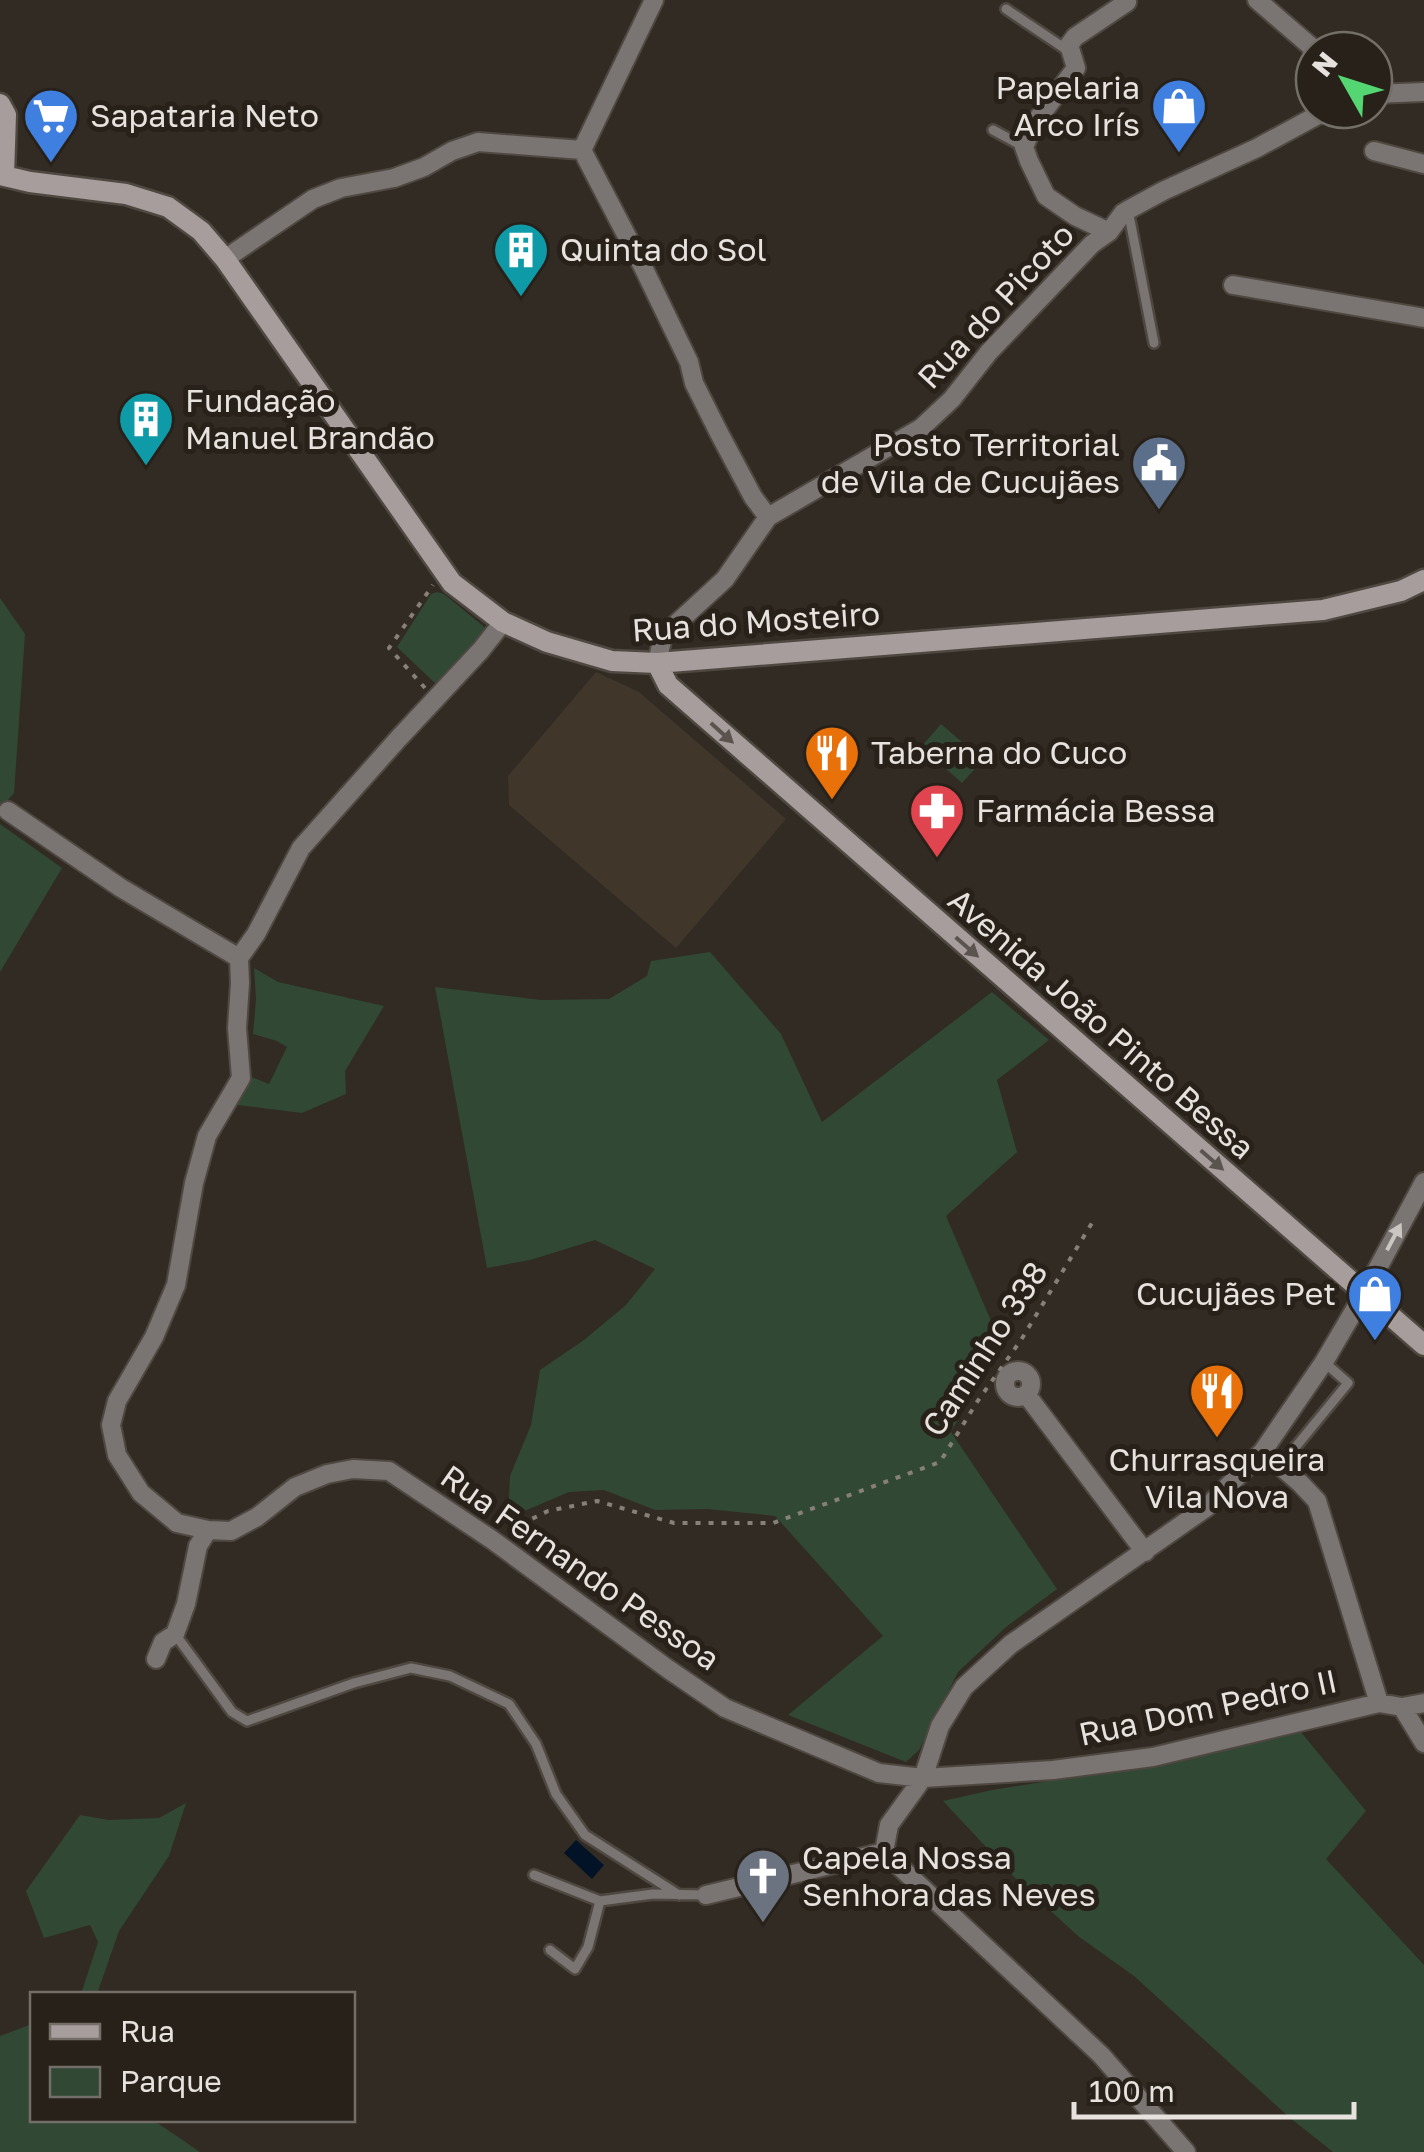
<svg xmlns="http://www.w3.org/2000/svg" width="1424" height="2152" font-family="'Golos Text',sans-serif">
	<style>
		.built { fill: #41362a }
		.green { fill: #304834 }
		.water { fill: #031327 }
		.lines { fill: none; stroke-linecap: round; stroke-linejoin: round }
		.lane-casing { stroke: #4f4841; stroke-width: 14 }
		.street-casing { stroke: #4f4841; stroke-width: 22 }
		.secondary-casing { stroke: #4f4841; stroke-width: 25 }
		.path { stroke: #868079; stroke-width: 4; stroke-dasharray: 5 8; stroke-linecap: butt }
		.lane { stroke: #7a7473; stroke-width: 9 }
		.street { stroke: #7a7473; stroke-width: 18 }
		.secondary { stroke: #a69d9c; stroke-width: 20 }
		.oneway { fill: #5a534e }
		.oneway2 { fill: #ccc6c2 }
		.labels { text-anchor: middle; stroke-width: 10; stroke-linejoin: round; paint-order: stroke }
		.poi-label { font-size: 32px; fill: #e7e2dd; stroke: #28211a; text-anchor: start }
		.street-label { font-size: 32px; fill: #e7e2dd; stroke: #28211a }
	</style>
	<rect width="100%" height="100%" fill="#322b23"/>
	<!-- built -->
	<path class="built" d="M596,672L639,692L786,819L676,948L509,805L508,776Z"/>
	<!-- green -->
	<path class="green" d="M437,592L444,594L488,630L440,685L436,684L397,647L431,594Z
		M0,598L25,634L14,793L0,809Z
		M941,724L983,760L962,783L921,747Z
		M0,824L62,868L0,972Z
		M710,952L781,1034L822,1122L992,992L1049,1040L997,1080L1017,1152L946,1216L1001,1344L951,1432L1057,1589L1006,1627L958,1672L919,1750L906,1762L788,1715L883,1636L775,1516L707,1509L655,1510L604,1490L569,1492L508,1518L510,1476L531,1425L540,1370L584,1340L626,1305L655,1269L595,1240L530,1260L487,1268L435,987L541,1000L609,999L647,976L651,961Z
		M254,968L278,982L384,1006L345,1071L346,1094L302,1113L237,1105L249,1076L269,1084L287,1047L277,1041L253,1034L256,999Z
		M1300,1731L1366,1811L1326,1859L1424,1965V2152H1333L1289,2117L1134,1976L1078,1936L1017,1880L943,1801L992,1790L1135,1767Z
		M186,1803L169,1856L119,1931L97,1994H81L98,1942L90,1925L44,1938L26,1891L80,1815L109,1820L159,1818Z
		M32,2024V2120H153L200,2152H0V2036Z"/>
	<!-- water -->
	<path class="water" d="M576,1840L604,1865L592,1879L564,1853Z"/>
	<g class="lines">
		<!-- lane casing -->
		<g class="lane-casing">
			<path id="lane" d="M1006,9L1070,52
				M993,130L1024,147
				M1128,210L1154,343
				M1280,1466L1348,1383L1324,1362
				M175,1634L232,1712L247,1721L354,1683L411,1668L450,1676L509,1704L536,1744L556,1794L585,1835L679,1895
				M534,1875L600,1901
				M550,1950L575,1969L588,1947L600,1901L653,1894L706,1895"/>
		</g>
		<!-- street casing -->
		<g class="street-casing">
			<path id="street" d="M654,0L582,150L643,267L689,362L694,383L719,433L753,497L768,517
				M1257,0L1315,50
				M1374,94L1424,92
				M1374,151L1424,164
				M1109,232L1075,216L1046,196L1029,161L1024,147L1034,124L1076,68L1069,45L1075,37L1127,2L1125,0
				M225,259L313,199L341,188L394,178L424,167L452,151L478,142L582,150
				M1233,285L1424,318
				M657,663L663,636L725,579L768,517L921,428L952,399L989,352L1092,244L1109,232L1123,213L1128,210L1163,191L1257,148L1327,110
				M8,811L121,888L239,958
				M1005 1384a13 13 0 1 1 26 0a13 13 0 1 1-26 0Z
				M1026,1394L1145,1552
				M1263,1451L1300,1483L1317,1501L1379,1703
				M208,1530L231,1531L257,1517L295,1487L327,1474L353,1469L389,1471L491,1539L668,1669L725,1708L879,1773L923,1778L1053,1770L1153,1757L1379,1703L1402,1707L1424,1743
				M156,1659L163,1642L175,1634L186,1604L198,1546L208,1530L177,1523L141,1493L117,1455L111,1425L117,1401L154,1337L176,1285L194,1183L207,1136L241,1078L237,1028L240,983L239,958L256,934L301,848L398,739L481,650L503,622
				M1402,1707L1424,1703
				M706,1895L884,1852
				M1186,2152L1101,2055L884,1852L889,1825L923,1778L940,1726L964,1687L1011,1644L1207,1507L1263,1451L1324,1362L1365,1292L1424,1182"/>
		</g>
		<!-- secondary casing -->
		<g class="secondary-casing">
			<path id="secondary" d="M0,104L6,115L4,175
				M0,175L30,182L126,194L168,207L201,231L225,259L452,583L503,622L547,642L612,661L657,663L1323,610L1401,591L1424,580
				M657,663L668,685L1424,1345"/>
		</g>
		<!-- path -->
		<path class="path" d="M425,688L389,648L433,585
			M509,1530L548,1511L597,1501L674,1523H773L940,1462L977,1402L1021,1340L1095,1218"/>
		<!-- lane -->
		<use href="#lane" class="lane"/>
		<!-- street -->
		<use href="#street" class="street"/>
		<!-- secondary -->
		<use href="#secondary" class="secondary"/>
	</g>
	<!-- one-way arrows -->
	<defs><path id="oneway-solid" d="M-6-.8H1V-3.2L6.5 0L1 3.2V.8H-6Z" transform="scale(2.5)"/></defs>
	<g class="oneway">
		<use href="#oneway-solid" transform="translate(722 733) rotate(42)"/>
		<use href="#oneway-solid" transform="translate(967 947) rotate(41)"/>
		<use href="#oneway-solid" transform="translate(1212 1160) rotate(41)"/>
	</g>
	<use class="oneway2" href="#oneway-solid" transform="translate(1394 1237) rotate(-62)"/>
	<!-- icons -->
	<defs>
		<g id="shop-pin" transform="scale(2.875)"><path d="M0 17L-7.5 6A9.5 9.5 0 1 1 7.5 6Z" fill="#3f7fe0" stroke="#28211a"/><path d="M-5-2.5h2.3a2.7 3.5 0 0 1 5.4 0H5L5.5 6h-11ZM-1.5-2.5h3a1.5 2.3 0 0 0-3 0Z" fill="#fff"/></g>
		<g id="supermarket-pin" transform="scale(2.875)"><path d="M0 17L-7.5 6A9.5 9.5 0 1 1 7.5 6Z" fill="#3f7fe0" stroke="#28211a"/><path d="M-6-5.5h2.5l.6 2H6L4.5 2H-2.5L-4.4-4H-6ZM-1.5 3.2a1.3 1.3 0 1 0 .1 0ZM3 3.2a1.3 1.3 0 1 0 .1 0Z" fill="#fff"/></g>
		<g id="building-pin" transform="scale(2.875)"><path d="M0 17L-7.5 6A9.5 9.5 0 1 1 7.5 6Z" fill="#0f9aa8" stroke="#28211a"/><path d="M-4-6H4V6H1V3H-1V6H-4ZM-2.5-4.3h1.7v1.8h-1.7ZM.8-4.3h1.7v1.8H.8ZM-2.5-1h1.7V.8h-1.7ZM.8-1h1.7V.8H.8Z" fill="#fff"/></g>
		<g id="civic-pin" transform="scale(2.875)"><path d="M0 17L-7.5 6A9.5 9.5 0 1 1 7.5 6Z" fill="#5c6f8a" stroke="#28211a"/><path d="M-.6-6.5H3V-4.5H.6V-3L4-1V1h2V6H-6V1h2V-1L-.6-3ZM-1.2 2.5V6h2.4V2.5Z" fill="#fff"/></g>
		<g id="restaurant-pin" transform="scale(2.875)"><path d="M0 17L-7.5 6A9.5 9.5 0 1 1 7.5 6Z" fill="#e8710a" stroke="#28211a"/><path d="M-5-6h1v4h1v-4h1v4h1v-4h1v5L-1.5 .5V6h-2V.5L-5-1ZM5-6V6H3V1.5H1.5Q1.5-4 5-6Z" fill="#fff"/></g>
		<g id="pharmacy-pin" transform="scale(2.875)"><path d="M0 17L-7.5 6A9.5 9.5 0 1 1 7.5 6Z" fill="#e0444e" stroke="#28211a"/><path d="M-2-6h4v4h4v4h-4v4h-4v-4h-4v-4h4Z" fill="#fff"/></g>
		<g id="church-pin" transform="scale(2.875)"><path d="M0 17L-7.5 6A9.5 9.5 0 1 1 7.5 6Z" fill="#6b7280" stroke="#28211a"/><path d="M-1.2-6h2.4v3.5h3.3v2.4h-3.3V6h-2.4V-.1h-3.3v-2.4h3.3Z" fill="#fff"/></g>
	</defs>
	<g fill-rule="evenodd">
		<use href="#shop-pin" x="1179" y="106"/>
		<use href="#supermarket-pin" x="51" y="116"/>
		<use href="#building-pin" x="521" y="250"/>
		<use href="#building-pin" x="146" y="419"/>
		<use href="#civic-pin" x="1159" y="463"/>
		<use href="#restaurant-pin" x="832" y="753"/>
		<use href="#pharmacy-pin" x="937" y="811"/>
		<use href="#shop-pin" x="1375" y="1294"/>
		<use href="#restaurant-pin" x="1217" y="1391"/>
		<use href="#church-pin" x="763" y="1876"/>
	</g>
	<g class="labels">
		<!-- poi labels -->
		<g class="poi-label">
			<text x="1140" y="99" text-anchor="end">Papelaria<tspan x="1140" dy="37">Arco Irís</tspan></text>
			<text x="90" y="127">Sapataria Neto</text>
			<text x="560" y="261">Quinta do Sol</text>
			<text x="185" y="412">Fundação<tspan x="185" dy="37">Manuel Brandão</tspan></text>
			<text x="1120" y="456" text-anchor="end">Posto Territorial<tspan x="1120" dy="37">de Vila de Cucujães</tspan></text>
			<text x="871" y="764">Taberna do Cuco</text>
			<text x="976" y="822">Farmácia Bessa</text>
			<text x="1336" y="1305" text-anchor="end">Cucujães Pet</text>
			<text x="1217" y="1471" text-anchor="middle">Churrasqueira<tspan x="1217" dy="37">Vila Nova</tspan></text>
			<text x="802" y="1869">Capela Nossa<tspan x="802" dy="37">Senhora das Neves</tspan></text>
		</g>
		<!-- street labels -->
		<g class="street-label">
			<text transform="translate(996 306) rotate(-47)" y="11">Rua do Picoto</text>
			<text transform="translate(756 622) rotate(-4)" y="11">Rua do Mosteiro</text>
			<text transform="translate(1101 1024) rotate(41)" y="11">Avenida João Pinto Bessa</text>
			<text transform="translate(985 1349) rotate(-57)" y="11">Caminho 338</text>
			<text transform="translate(580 1568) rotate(35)" y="11">Rua Fernando Pessoa</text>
			<text transform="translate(1208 1708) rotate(-12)" y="11">Rua Dom Pedro II</text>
		</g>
	</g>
	<!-- legend -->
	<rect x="30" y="1992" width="325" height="130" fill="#28211a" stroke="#746e68" stroke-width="2.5"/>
	<rect x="50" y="2024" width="50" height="15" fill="#a69d9c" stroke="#746e68" stroke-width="2.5"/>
	<text x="120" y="2042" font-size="30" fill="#e7e2dd">Rua</text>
	<rect x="50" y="2067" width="50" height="30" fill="#304834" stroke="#746e68" stroke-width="2.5"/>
	<text x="120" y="2092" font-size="30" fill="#e7e2dd">Parque</text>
	<!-- north arrow -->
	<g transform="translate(1344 80) rotate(309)"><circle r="48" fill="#28211a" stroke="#746e68" stroke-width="2.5"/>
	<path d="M0-8L18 38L0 25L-18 38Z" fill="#54d672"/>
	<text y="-15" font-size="28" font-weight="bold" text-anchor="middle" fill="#e7e2dd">N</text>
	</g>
	<!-- scale -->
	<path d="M1074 2102v15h280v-15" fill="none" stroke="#e7e2dd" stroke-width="5"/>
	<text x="1089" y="2102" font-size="30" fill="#e7e2dd" stroke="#28211a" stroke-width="8" paint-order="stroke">100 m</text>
</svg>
